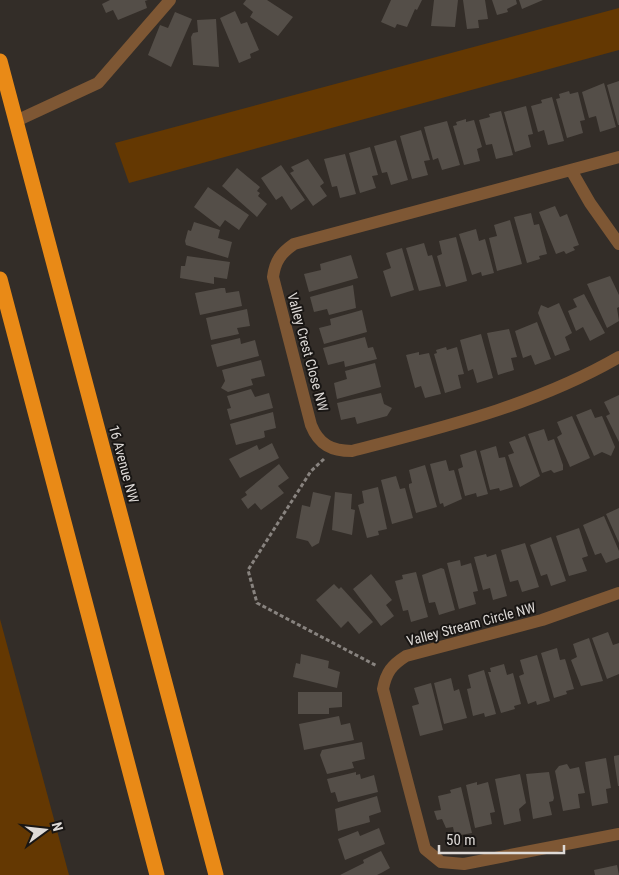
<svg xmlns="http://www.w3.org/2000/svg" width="619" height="875" font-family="'Roboto Condensed',sans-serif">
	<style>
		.green { fill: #643802 }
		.building { fill: #544e48 }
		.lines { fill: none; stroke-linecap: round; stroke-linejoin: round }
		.path { stroke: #88837f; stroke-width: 3; stroke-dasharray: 4 2.5; stroke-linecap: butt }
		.minor { stroke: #7e5734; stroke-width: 12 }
		.highway { stroke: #e98a17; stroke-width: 15 }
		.labels { text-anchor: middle; stroke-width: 4; stroke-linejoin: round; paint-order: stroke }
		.street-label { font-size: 14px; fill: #dedad7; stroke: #191614 }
	</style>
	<rect width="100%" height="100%" fill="#332d28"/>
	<!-- green -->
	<path class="green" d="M619,8V50L129,183L115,143Z
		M0,619L69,875H0Z"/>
	<!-- building -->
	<path class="building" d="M110,0H148L145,1L147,8L118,20L113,10L106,13L102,4Z
		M246,0H267L293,17L278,36L250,17L253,12L243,4Z
		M391,0H422L417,10L415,9L407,27L397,24L395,28L381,22Z
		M434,0H458L455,27L431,26Z
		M463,0H485L488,19L478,20L479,28L467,29Z
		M492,0H516L517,4L507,9L508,12L497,15Z
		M519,0H543L522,9Z
		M235,11L241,24L247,22L259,50L250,54L251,58L239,63L220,18Z
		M175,12L192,19L171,67L148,55L160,25L168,28Z
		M216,19L219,67L193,65L191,37L193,33L198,32L197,20Z
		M619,81V125H618L607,85Z
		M604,83L616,127L600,132L596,116L589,118L582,92Z
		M569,91L570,94L578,92L585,120L580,121L583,133L567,138L556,99L560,98L559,94Z
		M552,97L564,141L548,145L544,130L538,132L531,106L542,103L541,100Z
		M526,106L533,134L528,135L531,147L515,152L504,112Z
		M501,111L513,155L496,159L492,144L486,145L479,120L490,117L489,114Z
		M466,119V122L474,120L482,147L477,149L480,161L464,165L453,126L457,125L456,122Z
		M447,121L460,165L442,170L438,158L433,160L424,127Z
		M421,130L430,160L424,161L428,175L412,179L400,136Z
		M396,140L408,180L391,185L387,172L382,173L374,146Z
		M370,147L378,175L372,176L376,188L360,193L349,153Z
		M345,154L356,194L340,198L337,186L332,187L324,159Z
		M308,159L323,181L324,183L320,186L327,196L313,206L290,173L294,171L291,167Z
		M281,165L305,200L291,210L282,196L276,200L261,178Z
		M237,168L260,187L257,191L260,193L258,196L267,204L257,217L222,186Z
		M208,187L249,215L239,230L225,220L220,227L194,207Z
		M555,206L560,217L567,214L579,245L573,247L575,250L566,254L564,251L556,254L539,212Z
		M531,213L534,225L539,224L547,254L539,256L540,259L527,263L514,217Z
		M510,220L522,264L497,271L489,238L497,236L494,225Z
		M194,222L217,229L220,230L218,238L232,242L228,258L186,245L185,241L188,230L191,231Z
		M476,229L479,241L485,239L494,273L482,276L481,272L472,275L459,234Z
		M456,237L467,281L446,287L437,256L442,254L439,241Z
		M424,243L428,256L432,255L441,286L419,291L406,248Z
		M402,248L414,290L391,297L383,271L391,268L386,253Z
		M351,255L358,278L309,292L304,274L321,270L320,264Z
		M187,256L230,262L227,279L214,277V284L180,278L181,266H185Z
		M610,276L619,295V307L617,308L619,321L607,328L587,284Z
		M353,285L356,308L329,315L327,309L314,312L310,297Z
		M221,288H225L226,293L239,291L242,306L200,315L195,293Z
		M584,294L605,333L590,341L583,327L576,331L568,311L577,307L573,299Z
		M559,303L572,333L565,337L570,350L555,356L538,313L541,305L548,308Z
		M247,309L250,326L237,328L239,334L211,340L206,318Z
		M362,310L367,332L324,344L319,328L331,325L330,319Z
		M537,322L551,359L535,365L531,355L523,358L515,331Z
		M509,329L517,357L511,358L514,370L498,375L487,333Z
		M481,334L493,378L477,383L473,369L468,371L460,340Z
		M365,337L368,348L373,347L377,359L345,367L344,361L328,365L323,348Z
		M240,338L241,344L255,340L259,356L217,367L211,345Z
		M446,347L447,350L457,347L464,374L458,375L461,388L445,393L434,354L437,353L436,350Z
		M419,352V355L429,353L441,394L425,398L421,386L415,388L406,355Z
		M261,360L265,376L251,379L253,385L228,392L221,388L225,381L222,370Z
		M375,363L381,387L337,399L334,383L347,379L345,371Z
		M251,389L255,397L269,393L273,408L230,420L227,409L231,408L227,396Z
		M381,393L384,404L392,408L387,416L357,424L355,417L341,420L337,403Z
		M619,395V442L606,416L610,414L604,402Z
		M591,409L595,418L602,416L615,447L611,456L602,452L594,456L576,415Z
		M273,412L276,428L264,431L265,437L263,438L236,445L230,424Z
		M572,416L590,458L570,467L557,437L562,434L557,422Z
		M544,429L548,441L554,439L563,465V470L554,473L551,470L542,473L528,434Z
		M525,436L540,476L520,487L508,455L514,453L509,442Z
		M272,443L279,458L240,478L229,459L257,445L259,450Z
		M496,446L499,458L505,457L513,487L500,491L499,488L490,490L480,451Z
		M476,450L488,494L477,497L476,493L465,496L458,469L463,467L460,455Z
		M446,460L449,471L454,470L462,499L444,507L443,503L440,504L430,464Z
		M279,464L289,478L278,486L284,493L261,510L255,503L248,509L241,499L247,495L245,492Z
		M425,465L437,507L416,513L409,487V484L412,483L409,470Z
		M396,476L400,489L405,488L413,518L392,524L381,480Z
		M378,487L387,529L378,531L379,535L367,538L358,505L364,503L362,491Z
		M313,492L331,496L319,543L312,547L308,541L296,538L302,505L310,507Z
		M335,492L352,494L351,509L355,510L352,535L332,530Z
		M619,508V543L606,514Z
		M604,516L619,551V558L606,563L601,553L595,555L583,525Z
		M579,528L588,556L582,558L587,571L569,576L556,536Z
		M551,537L566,581L551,586L547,574L541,576L530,545Z
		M525,543L539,587L522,592L518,580L510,582L501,550Z
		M486,554L487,557L496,554L507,596L493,600L490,588L483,590L474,557Z
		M460,560L461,566L471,563L478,591L473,592L476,604L459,609L447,563Z
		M441,568L444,569L455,610L439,615L435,602L429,603L422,575Z
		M416,572L428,617L411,622L408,610L403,611L395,581L403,579L402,575Z
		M371,574L392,600L386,605L394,616L381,626L353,589Z
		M334,584L339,589L341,587L373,622L359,634L348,621L341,628L316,600Z
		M608,632L613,645L619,643V674L607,679L592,638Z
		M589,638L603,681L581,686L571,660L577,657L573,644Z
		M557,648L560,660L565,659L566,662L574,689L566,691L567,694L554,698L541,653Z
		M301,654L329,661L328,668L340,672L337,688L293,677L296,663L300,664Z
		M537,655L550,701L537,705L536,701L528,704L519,676L524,674L520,660Z
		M504,664L507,675L513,673L521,704L514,706L515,709L501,713L488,672H491L490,668Z
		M484,670L496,714L485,717L484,713L473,716L467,689L471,688L468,675Z
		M451,678L454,691L459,689L467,718L444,724L434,683Z
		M431,683L443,730L420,736L412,706L419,704L414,688Z
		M298,692H342V707L329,708V714H298Z
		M339,716L341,725L350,723L354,740L304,750L299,724Z
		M362,742L365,759L352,762L354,768L327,774L320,755L322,750Z
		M619,755V786H618L614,759V756Z
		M606,758L611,788L606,789L608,803L592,806L585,762Z
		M567,764L570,769L579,767L585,793L578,794L580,808L563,811L555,771L559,766Z
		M356,772V775L360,774L361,779L374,775L378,792L338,802L335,792L331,793L327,779Z
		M549,772L554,798L553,801L549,802L552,815L533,819L526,774Z
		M520,774L526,803L519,809L521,821L504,825L495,779Z
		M477,782V785L488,782L495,812L490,813L492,824L475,828L466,785Z
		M461,787L472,833L455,836L453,827L446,828L442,819L437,820L434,811L441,810L438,796L451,793L450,790Z
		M377,796L381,812L369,816L370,822L338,831L335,809Z
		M379,828L385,844L345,860L338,839L358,831L360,836Z
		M381,851L390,868L383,872L377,875H340L364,863L363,860Z
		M617,865L619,875H595L594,870Z"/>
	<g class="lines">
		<!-- path -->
		<path class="path" d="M324,459L311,471L248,570L257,603L377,666"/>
		<!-- minor -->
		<path class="minor" d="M16,121L98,83L170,0
			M619,157L294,244C281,253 275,261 273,277L311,425C319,445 332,451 352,451C444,427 536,405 619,357
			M571,170L590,203L619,244
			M619,593L542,620L406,656C392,665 386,672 383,689L425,849L441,862L464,864L619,834"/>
		<!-- highway -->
		<path class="highway" d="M0,61L216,875
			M0,279L157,875"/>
	</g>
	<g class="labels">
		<!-- street labels -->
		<g class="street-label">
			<text transform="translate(308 352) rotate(75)" y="5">Valley Crest Close NW</text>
			<text transform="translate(124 464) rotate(75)" y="5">16 Avenue NW</text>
			<text transform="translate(471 624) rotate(-15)" y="5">Valley Stream Circle NW</text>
		</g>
	</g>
	<!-- north arrow -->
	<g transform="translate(45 830) rotate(75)" stroke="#191614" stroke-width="4" paint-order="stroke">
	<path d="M0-4L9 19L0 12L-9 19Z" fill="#dedad7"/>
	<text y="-8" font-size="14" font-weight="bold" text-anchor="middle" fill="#dedad7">N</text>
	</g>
	<!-- scale -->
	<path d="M439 845v8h125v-8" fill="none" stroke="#dedad7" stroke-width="2.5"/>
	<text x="446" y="845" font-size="15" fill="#dedad7" stroke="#191614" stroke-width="4" paint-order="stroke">50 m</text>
</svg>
